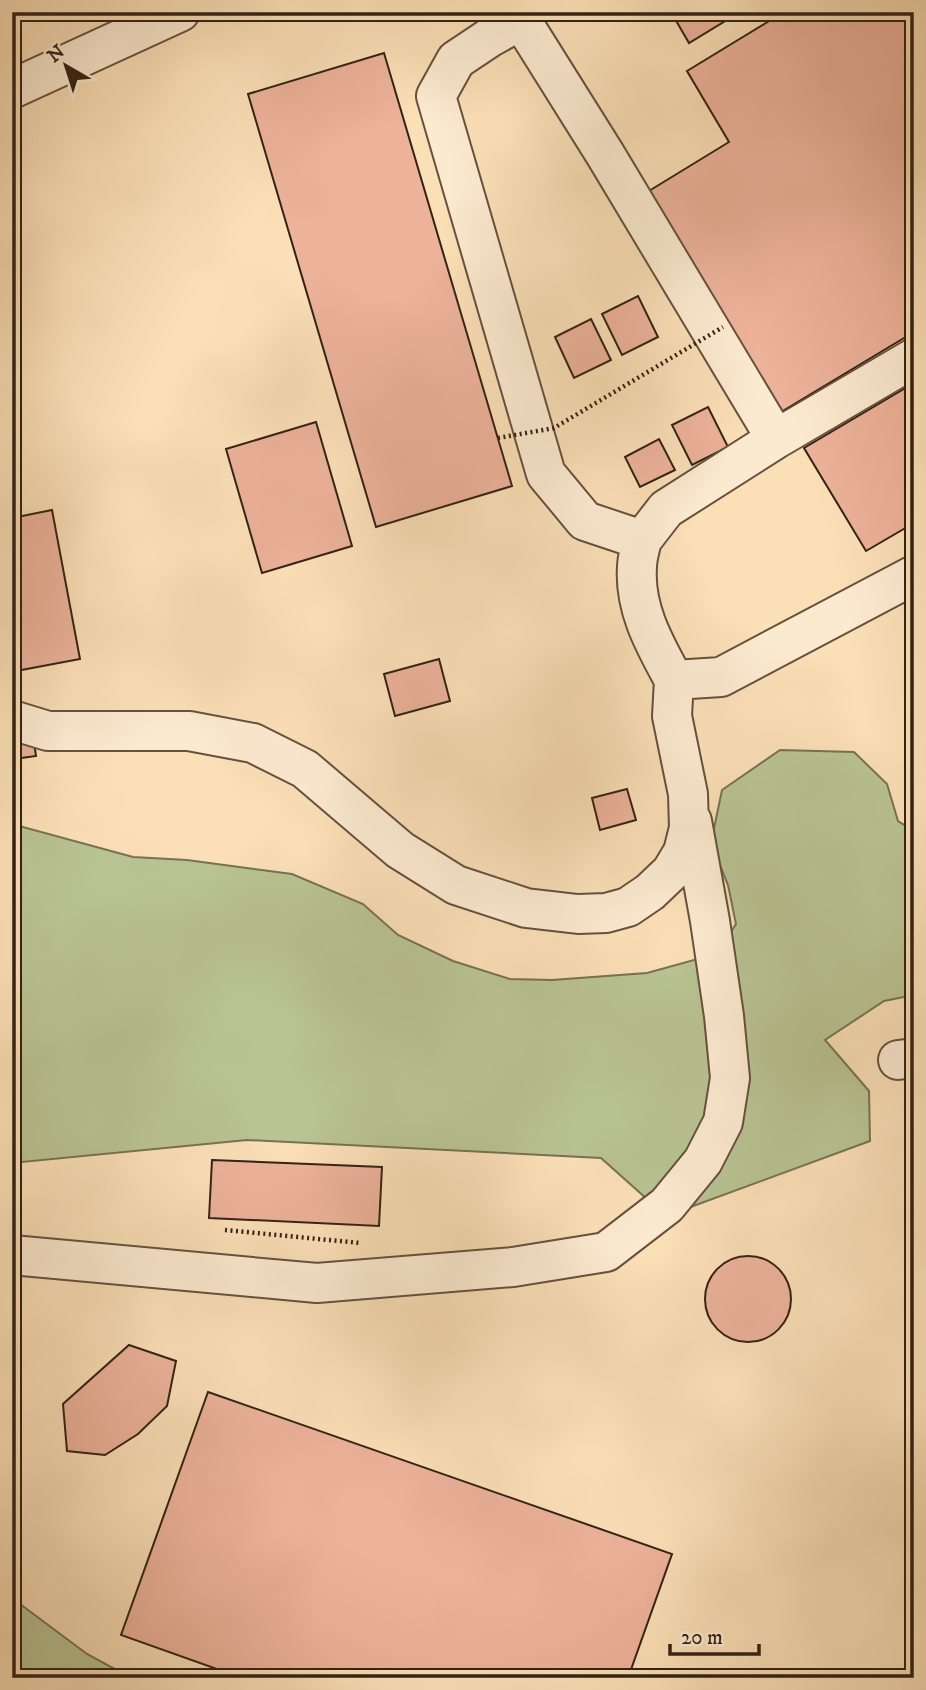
<svg xmlns="http://www.w3.org/2000/svg" width="926" height="1690" font-family="'IM FELL DW Pica',serif">
	<style>
		.green { fill: #b9c393; stroke: #767254; stroke-width: 2 }
		.building { fill: #ecb29a; stroke: #332215; stroke-width: 2 }
		.lines { fill: none; stroke-linecap: round; stroke-linejoin: round }
		.minor-casing { stroke: #65513e; stroke-width: 42 }
		.path { stroke: #332215; stroke-width: 4.5; stroke-dasharray: 2 3.5; stroke-linecap: butt }
		.minor { stroke: #fcead0; stroke-width: 38 }
		.path-bridge { stroke: #332215; stroke-width: 4.5; stroke-dasharray: 2 3.5; stroke-linecap: butt }
	</style>
	<rect width="100%" height="100%" fill="#fbdfb7"/>
	<filter id="stains"><feTurbulence type="fractalNoise" baseFrequency=".00286" numOctaves="4"/><feColorMatrix values="0 0 0 0 .2 0 0 0 0 .09 0 0 0 0 .02 0 0 0 .5 -.17"/></filter>
	<radialGradient id="worn" r=".72"><stop offset=".6" stop-color="#630" stop-opacity="0"/><stop offset="1" stop-color="#630" stop-opacity=".3"/></radialGradient>
	<!-- green -->
	<path class="green" d="M780,750L854,752L887,784L898,821L914,831V995L884,1001L825,1040L869,1091L870,1141L666,1216L601,1158L247,1140L12,1163V824L133,857L187,860L292,874L363,904L398,935L453,961L510,979L552,980L647,973L716,954L736,924L728,885L711,843L722,790Z
		M12,1598L87,1654L131,1678H12Z"/>
	<!-- building -->
	<path class="building" d="M671,12H740L689,43Z
		M784,12H914V332L776,415L644,194L729,142L687,71Z
		M384,53L512,486L376,527L248,94Z
		M638,296L658,337L622,355L602,314Z
		M591,319L611,360L574,378L555,337Z
		M914,383V523L866,551L804,448Z
		M708,407L728,447L692,465L672,425Z
		M316,422L352,546L262,573L226,449Z
		M659,439L675,470L640,487L625,457Z
		M52,510L80,659L16,671L12,651V518Z
		M439,659L450,701L395,716L384,674Z
		M33,736L36,756L14,759L12,739Z
		M627,789L636,820L600,830L592,798Z
		M212,1160L382,1167L379,1226L209,1218Z
		M705 1299a43 43 0 1 1 86 0a43 43 0 1 1-86 0Z
		M129,1345L176,1361L167,1406L138,1434L105,1455L67,1451L63,1404Z
		M208,1392L672,1554L628,1678H242L121,1635Z"/>
	<g class="lines">
		<!-- minor casing -->
		<g class="minor-casing">
			<path id="minor" d="M518,12L521,20L489,38L456,60L436,96L546,474L585,521L642,540C640,549 637,558 637,567C634,609 655,645 674,680
				M521,20L605,154L776,439
				M12,89L180,12
				M642,540L666,509L776,439L914,358
				M12,720L48,731H189L253,743L305,769L400,850L456,885L526,908L578,914L606,913L628,907L650,892L671,872L683,852L689,828L688,794L672,716L674,680L721,677L914,575
				M898,1060L914,1058
				M12,1255L317,1283L513,1267L606,1252L667,1205L703,1161L723,1122L730,1078L724,1016L710,921L692,821"/>
		</g>
		<!-- path -->
		<path class="path" d="M225,1230L360,1243"/>
		<!-- minor -->
		<use href="#minor" class="minor"/>
		<!-- path-bridge -->
		<path class="path-bridge" d="M498,438L554,428L723,327"/>
	</g>
	<!-- margin -->
	<rect width="926" height="1690" fill="none" stroke="#fbdfb7" stroke-width="42"/>
	<rect x="14" y="14" width="898" height="1662" fill="none" stroke="#332215" stroke-width="3.5"/>
	<rect x="21" y="21" width="884" height="1648" fill="none" stroke="#332215" stroke-width="2"/>
	<!-- north arrow -->
	<g transform="translate(66 66) rotate(321)" stroke="#fcead0" stroke-width="5" paint-order="stroke">
	<path d="M0-5L12 26L0 18L-12 26Z" fill="#332215"/>
	<text y="-10" font-size="19" font-weight="bold" text-anchor="middle" fill="#332215">N</text>
	</g>
	<!-- scale -->
	<path d="M670 1644v10h89v-10" fill="none" stroke="#332215" stroke-width="3.5"/>
	<text x="681" y="1644" font-size="21" fill="#332215" stroke="#fcead0" stroke-width="5" paint-order="stroke">20 m</text>
	<rect width="100%" height="100%" filter="url(#stains)"/>
	<rect width="100%" height="100%" fill="url(#worn)"/>
</svg>
